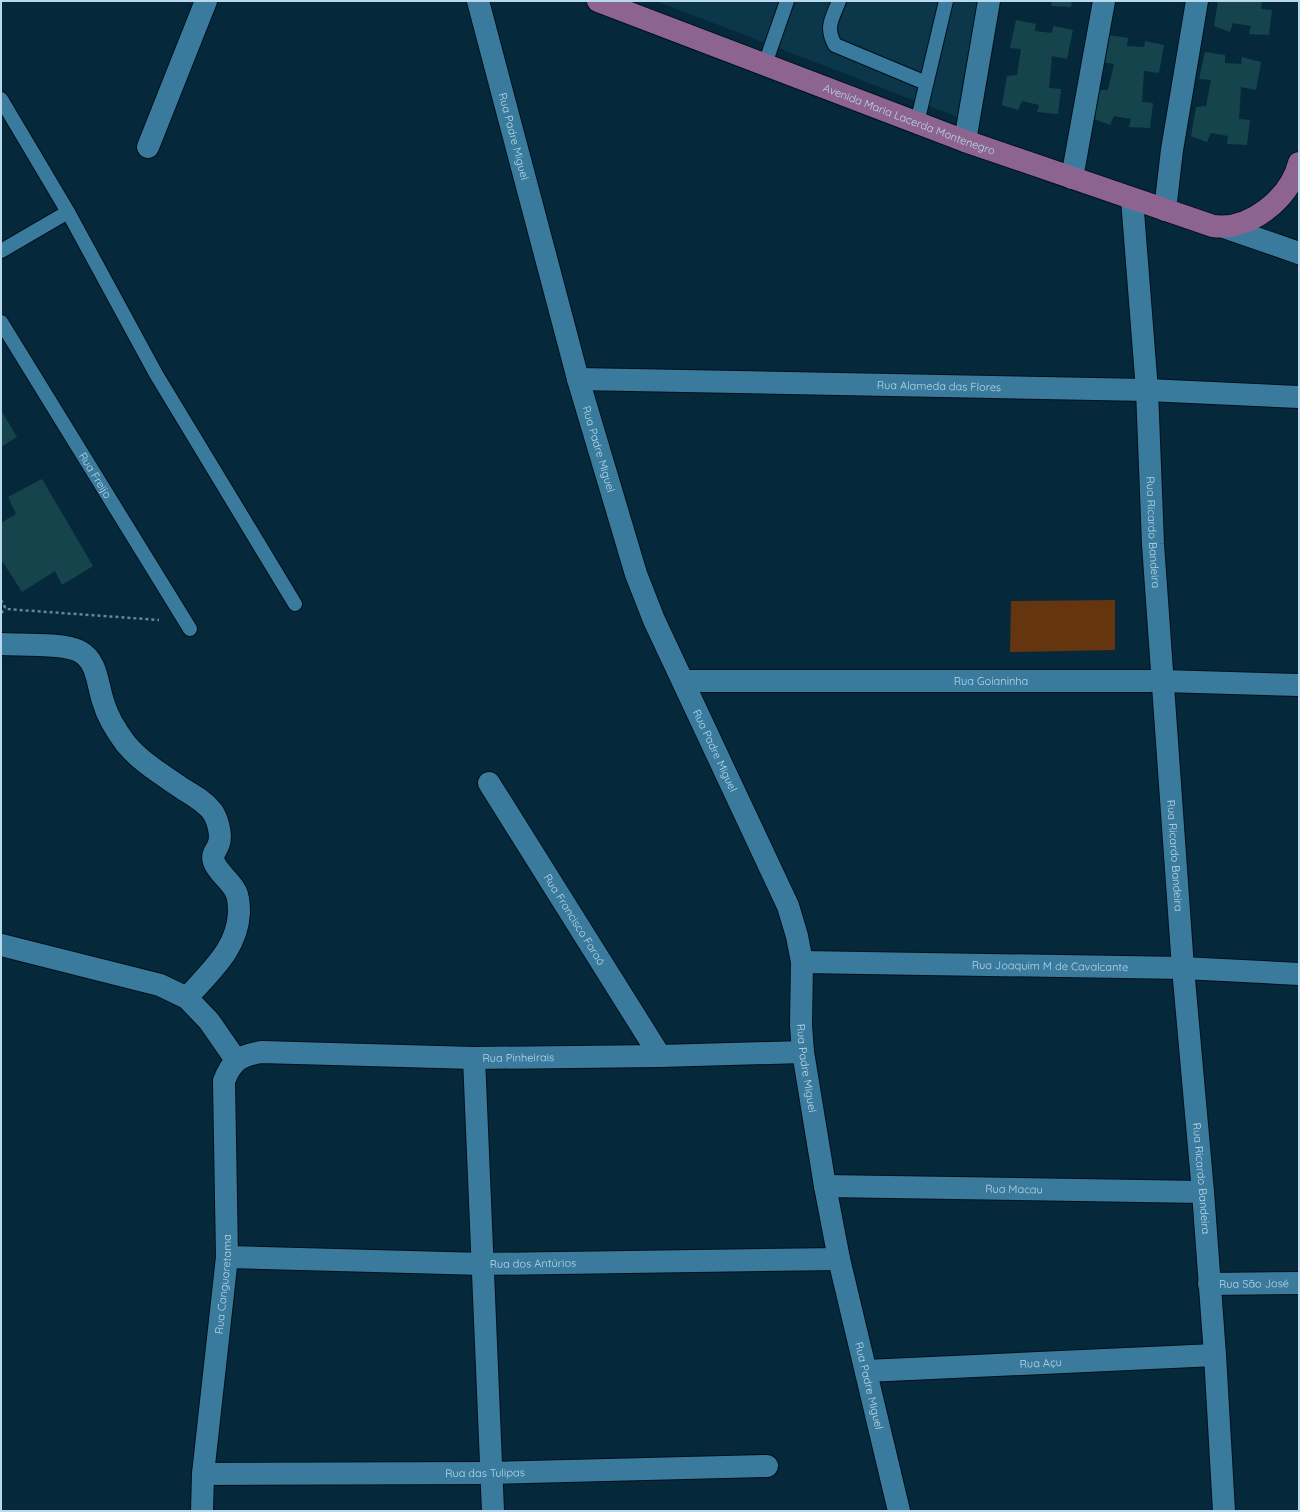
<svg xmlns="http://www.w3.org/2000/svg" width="1300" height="1512" font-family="Quicksand,sans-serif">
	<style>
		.built { fill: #0c364a }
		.green { fill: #65350f }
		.building { fill: #16444d }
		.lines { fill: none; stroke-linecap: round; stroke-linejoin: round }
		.service-casing { stroke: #00111b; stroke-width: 16 }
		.minor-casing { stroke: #00111b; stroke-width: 24 }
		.tertiary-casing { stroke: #00111b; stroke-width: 24 }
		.primary-casing { stroke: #00111b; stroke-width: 24 }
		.path { stroke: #65879a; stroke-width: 2.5; stroke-dasharray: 3 3; stroke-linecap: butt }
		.service { stroke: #3a7b9d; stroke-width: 14 }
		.minor { stroke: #3a7b9d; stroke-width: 22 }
		.tertiary { stroke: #3a7b9d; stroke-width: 22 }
		.primary { stroke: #8d6490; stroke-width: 22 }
		.labels { text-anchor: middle; stroke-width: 3.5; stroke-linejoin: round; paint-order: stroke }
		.street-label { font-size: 11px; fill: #b8d8eb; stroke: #05293b }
	</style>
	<rect width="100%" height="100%" fill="#05293b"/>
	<!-- built -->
	<path class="built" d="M656,1H986L965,120Z"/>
	<!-- green -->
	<path class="green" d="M1115,600V650L1010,652L1011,601Z"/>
	<!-- building -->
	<path class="building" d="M1052,1H1072L1071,7L1051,6Z
		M1218,1H1262L1261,9L1272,10L1269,35L1249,34L1251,26L1233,23L1230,32L1214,26Z
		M1016,20L1036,24L1035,31L1052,33L1053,26L1073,30L1067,59L1052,56L1049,88L1061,89L1058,114L1037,112L1039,105L1022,101L1018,110L1002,105L1007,76L1017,75L1021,49L1010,48Z
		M1108,35L1128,38L1127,46L1144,47L1145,41L1164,45L1159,73L1144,71L1142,102L1153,103L1150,128L1129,127L1131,119L1114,116L1110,125L1094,119L1099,90H1108L1114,64L1102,62Z
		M1205,52L1225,55V63L1241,64L1242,57L1261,62L1256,90L1241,87L1239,119L1250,120L1247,145L1227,144L1228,136L1211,133L1207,142L1191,136L1196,107L1206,106L1211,80L1199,79Z
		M1,410L17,437L1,447Z
		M42,479L93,566L62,585L55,571L22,592L1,559V523L16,514L8,497Z"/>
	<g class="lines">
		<!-- service casing -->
		<g class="service-casing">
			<g id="service">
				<path d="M839,1C832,19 825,27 835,45L926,83"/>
				<path d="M765,64L787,1"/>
				<path d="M1,99L68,212L156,374L295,604"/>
				<path d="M917,123L946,1"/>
				<path d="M1,251L68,212"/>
				<path id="s1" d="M1,322L190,629"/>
			</g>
		</g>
		<!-- minor casing -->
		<g class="minor-casing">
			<g id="minor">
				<path id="s2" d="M478,1L578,379L636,574L654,620L788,906L797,936L802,962L801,1025L803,1052L825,1186L839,1259L899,1511"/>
				<path d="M965,141L989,1"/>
				<path d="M148,147L206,1"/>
				<path d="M1072,178L1104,1"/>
				<path id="s3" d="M1132,199L1147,390L1153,544L1183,968L1203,1192L1215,1355L1224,1511"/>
				<path d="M1165,210L1172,150L1197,1"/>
				<path id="s4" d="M578,379L1147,390L1299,397"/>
				<path d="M1,644C20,645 64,643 79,651C98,661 97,684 103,701C107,716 117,732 126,744C142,763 163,775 183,789C193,795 204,801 212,811C217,818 222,834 219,843C217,851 211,853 214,862C218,873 231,881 236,892C239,898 239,906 239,913C237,950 210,971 187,998"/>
				<path id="s5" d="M684,681H1163L1299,685"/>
				<path id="s6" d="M489,783L660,1056"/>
				<path d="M1,945L160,985L187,998L209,1021L236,1060"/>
				<path id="s7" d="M802,962L1183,968L1299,974"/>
				<path d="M474,1058L493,1511"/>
				<path id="s8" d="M825,1186L1203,1192"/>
				<path id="s9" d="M227,1257L483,1264L839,1259"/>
				<path id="s10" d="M1209,1284L1299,1283"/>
				<path id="s11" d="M866,1371L1215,1355"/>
				<path id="s12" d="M203,1474L490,1473L767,1466"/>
				<path id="s13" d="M202,1511L203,1474L227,1257L224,1081C232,1060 240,1056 261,1052L474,1058L660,1056L803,1052"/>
			</g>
		</g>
		<!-- tertiary casing -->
		<g class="tertiary-casing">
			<path id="tertiary" d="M1224,227L1299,253"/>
		</g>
		<!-- primary casing -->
		<g class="primary-casing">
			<g id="primary">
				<path id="s14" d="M598,1L965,141L1213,226C1250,231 1290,198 1299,163"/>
			</g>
		</g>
		<!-- path -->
		<path class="path" d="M1,600L6,609L159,620
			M1,613L6,609"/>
		<!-- service -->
		<use href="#service" class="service"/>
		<!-- minor -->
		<use href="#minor" class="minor"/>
		<!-- tertiary -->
		<use href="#tertiary" class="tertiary"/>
		<!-- primary -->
		<use href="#primary" class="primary"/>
	</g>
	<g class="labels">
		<!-- street labels -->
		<g class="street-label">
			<text dy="4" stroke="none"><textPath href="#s14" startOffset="333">Avenida Maria Lacerda Montenegro</textPath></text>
			<text dy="4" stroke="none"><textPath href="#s2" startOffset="140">Rua Padre Miguel</textPath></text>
			<text dy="4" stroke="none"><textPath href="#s4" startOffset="361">Rua Alameda das Flores</textPath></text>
			<text dy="4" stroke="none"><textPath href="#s2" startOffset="464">Rua Padre Miguel</textPath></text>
			<text dy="4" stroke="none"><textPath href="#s1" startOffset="180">Rua Freijo</textPath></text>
			<text dy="4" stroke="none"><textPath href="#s3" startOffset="334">Rua Ricardo Bandeira</textPath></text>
			<text dy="4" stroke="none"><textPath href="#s5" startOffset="307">Rua Goianinha</textPath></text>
			<text dy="4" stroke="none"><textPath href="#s2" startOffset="788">Rua Padre Miguel</textPath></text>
			<text dy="4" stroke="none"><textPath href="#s3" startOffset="658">Rua Ricardo Bandeira</textPath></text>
			<text dy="4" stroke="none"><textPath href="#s6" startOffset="161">Rua Francisco Faraó</textPath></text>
			<text dy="4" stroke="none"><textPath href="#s7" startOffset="248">Rua Joaquim M de Cavalcante</textPath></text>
			<text dy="4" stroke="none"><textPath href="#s13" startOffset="739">Rua Pinheirais</textPath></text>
			<text dy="4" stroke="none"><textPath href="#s2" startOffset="1124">Rua Padre Miguel</textPath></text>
			<text dy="4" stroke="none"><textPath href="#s3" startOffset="982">Rua Ricardo Bandeira</textPath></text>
			<text dy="4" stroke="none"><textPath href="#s8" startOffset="189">Rua Macau</textPath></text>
			<text dy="4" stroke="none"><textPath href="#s9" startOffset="306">Rua dos Antúrios</textPath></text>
			<text dy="4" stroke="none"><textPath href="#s13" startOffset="228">Rua Canguaretama</textPath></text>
			<text dy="4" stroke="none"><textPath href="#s10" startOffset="45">Rua São José</textPath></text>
			<text dy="4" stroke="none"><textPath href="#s11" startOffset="175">Rua Açu</textPath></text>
			<text dy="4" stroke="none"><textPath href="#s2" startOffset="1448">Rua Padre Miguel</textPath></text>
			<text dy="4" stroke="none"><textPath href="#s12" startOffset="282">Rua das Tulipas</textPath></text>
		</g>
	</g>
	<!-- border -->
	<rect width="1300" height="1512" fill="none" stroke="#b8d8eb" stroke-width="4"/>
</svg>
